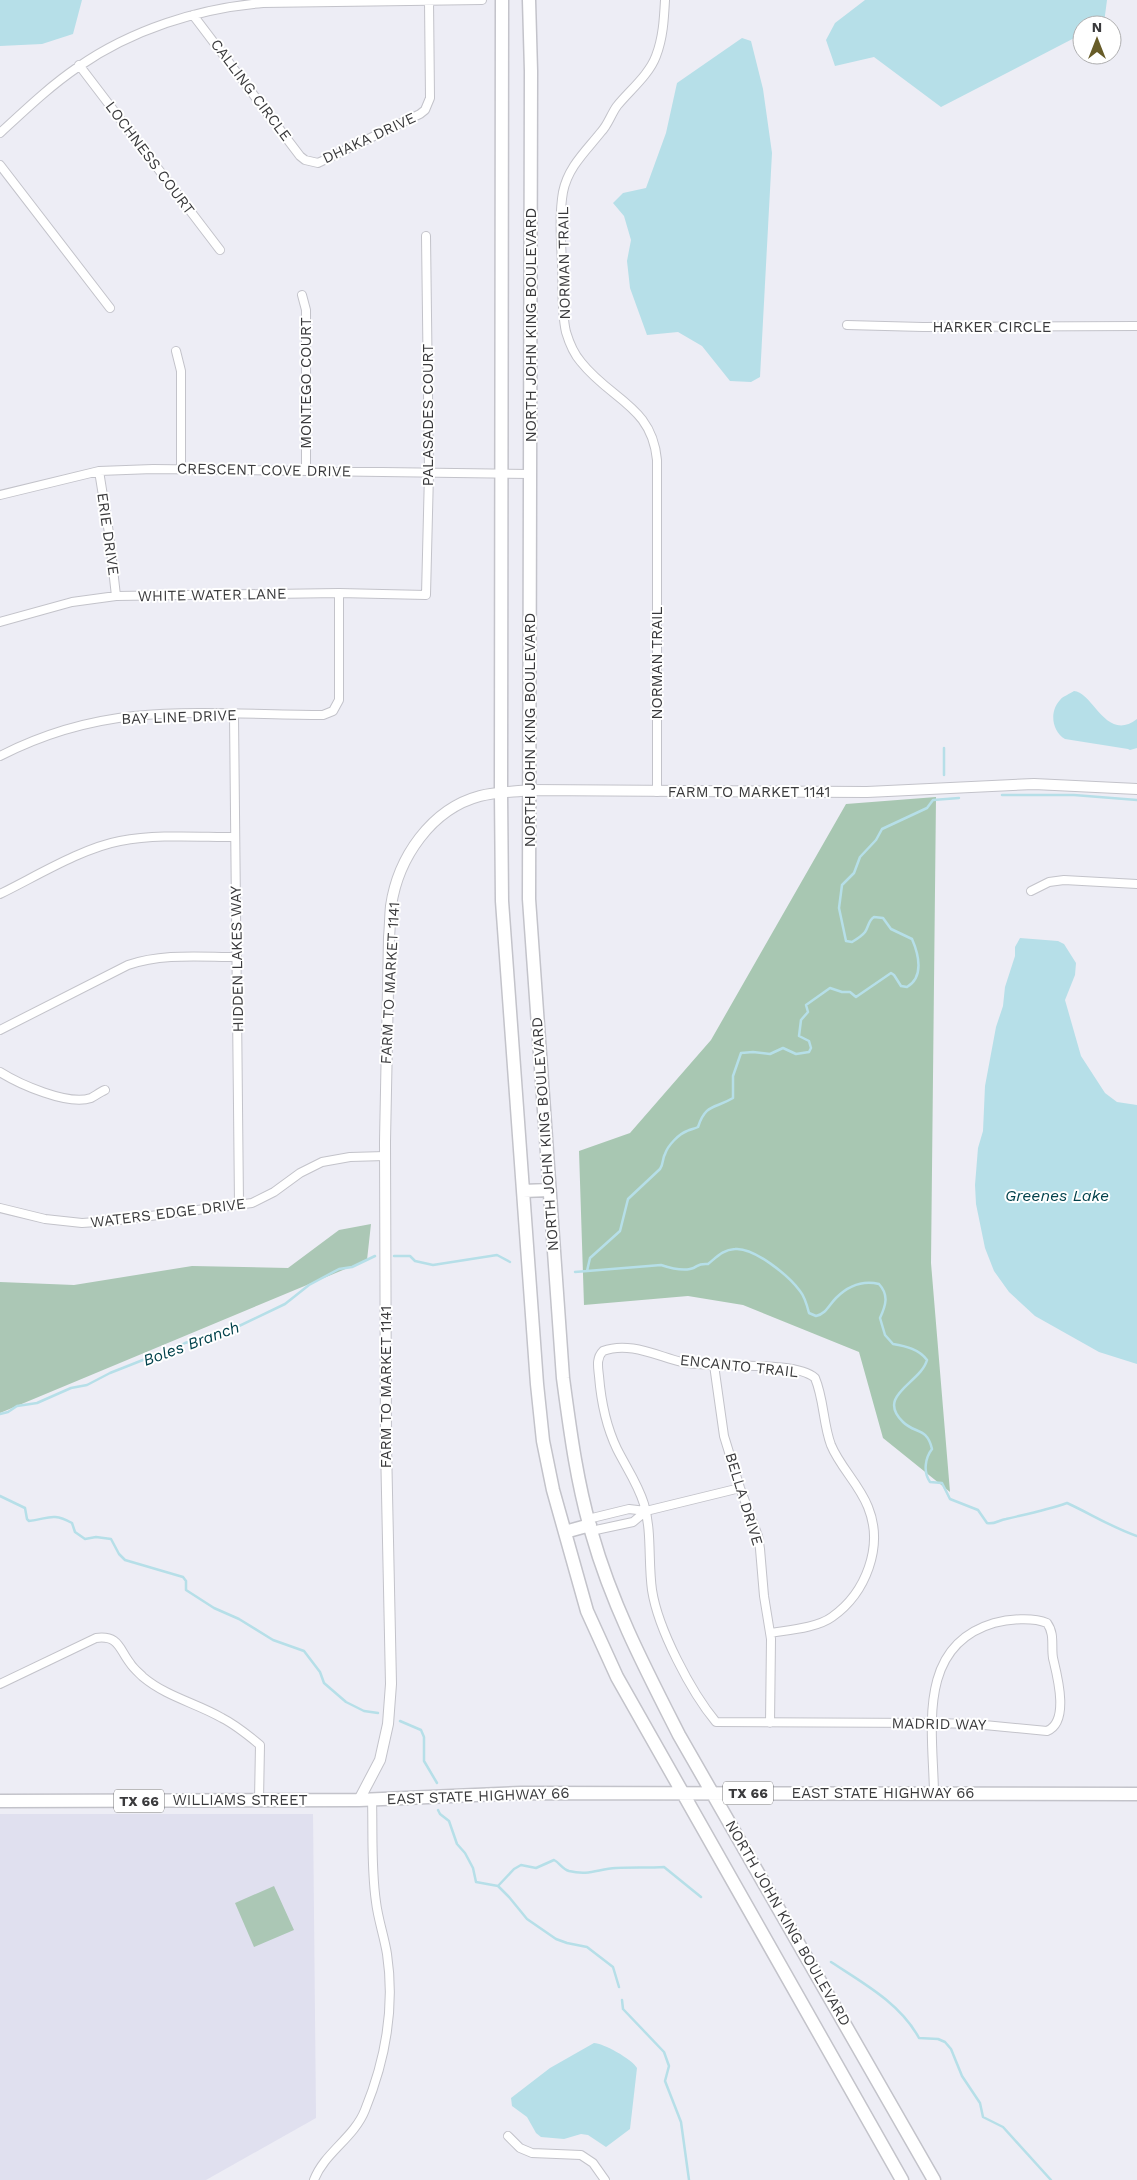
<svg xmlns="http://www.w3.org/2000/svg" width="1137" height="2180" font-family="'Work Sans',sans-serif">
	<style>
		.built { fill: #e0e0ef }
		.green { fill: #abc7b5 }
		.forest { fill: #a8c7b2 }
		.water { fill: #b6dfe8 }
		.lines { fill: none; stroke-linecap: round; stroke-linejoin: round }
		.stream { stroke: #b6dfe8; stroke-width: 2.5 }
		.minor-casing { stroke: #c3c3ca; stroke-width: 10 }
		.tertiary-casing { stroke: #c3c3ca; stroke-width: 12 }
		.primary-casing { stroke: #c3c3ca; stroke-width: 15 }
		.minor { stroke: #fff; stroke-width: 8 }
		.tertiary { stroke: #fff; stroke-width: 10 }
		.primary { stroke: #fff; stroke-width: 12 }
		.labels { text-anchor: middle; stroke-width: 4; stroke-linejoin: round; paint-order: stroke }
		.shield { fill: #fff; stroke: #757576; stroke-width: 1 }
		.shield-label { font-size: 14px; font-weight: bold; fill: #3a3a3c }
		.street-label { font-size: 15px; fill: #3a3a3c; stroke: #fff }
		.water-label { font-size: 16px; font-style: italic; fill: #01414b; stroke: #fff }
	</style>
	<rect width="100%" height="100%" fill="#ededf5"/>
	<!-- built -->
	<path class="built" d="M0,1814H313L316,2118L206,2180H0Z"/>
	<!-- green -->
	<path class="green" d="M371,1224L367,1260L0,1413V1282L74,1285L192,1266L288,1268L339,1230Z
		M274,1886L294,1930L254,1947L235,1903Z"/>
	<!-- forest -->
	<path class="forest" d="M936,797L931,1263L950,1492L883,1438L859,1352L743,1305L688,1296L584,1305L579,1151L630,1133L711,1040L846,804Z"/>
	<!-- water -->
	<path class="water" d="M0,0H82L73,34L42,44L0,46Z
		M865,0H1107L1104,23L1082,25V34L941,107L874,57L835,66L826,40L835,23Z
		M742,38L751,41L763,89L772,153L760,377L751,382L730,381L702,346L678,332L647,335L630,288L627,261L631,240L624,216L613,203L623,193L646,188L666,133L677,83Z
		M1074,691C1093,692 1106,743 1137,719V748L1130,750L1128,749L1065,739C1052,731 1049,712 1060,700C1063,696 1070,694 1074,691Z
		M1020,938L1058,941L1064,944L1076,963L1075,975L1065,1000L1081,1056L1105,1093L1117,1102L1137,1105V1364L1099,1352L1035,1316L1009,1292L994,1271L985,1248L976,1204L975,1185L978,1148L983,1131L985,1086L996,1027L1003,1006L1005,987L1015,956V947Z
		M594,2043C603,2043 632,2059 637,2068L630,2129L606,2147L588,2135L581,2134L564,2139L541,2137L536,2133L527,2117L512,2106L511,2098L550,2068Z"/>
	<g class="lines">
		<!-- stream -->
		<path class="stream" d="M944,748V775
			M1002,795H1074L1137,800
			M394,1256H410L415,1261L433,1265L497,1255L510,1262
			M587,1271L590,1258L620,1231L628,1199L660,1169C664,1163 662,1159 665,1154C668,1145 679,1134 687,1131C691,1129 694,1129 698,1127C706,1103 715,1109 733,1098V1076L741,1053L753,1052L770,1054L783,1048L796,1054L809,1052L811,1048L809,1041L799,1036L801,1020L808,1012L806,1005L830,988L842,992H850L856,997L891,973L894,975L901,986L907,987C924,977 919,955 912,939L891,929L883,918L874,917C868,921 869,926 865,932C862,936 857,939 852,942L846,941L839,908L842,885L854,873L860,857L876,840L882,829L927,808L933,800L959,798
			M575,1272L661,1265C670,1268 681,1271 690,1269C699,1267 696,1263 708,1264C717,1257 722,1250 735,1249C754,1247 789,1276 800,1291C805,1297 807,1305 809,1313L816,1316C826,1314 829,1305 836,1298C848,1286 862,1280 879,1284C889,1295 886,1305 880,1318L885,1335L893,1344C905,1346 919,1349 927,1360C921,1383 875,1395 903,1422C915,1434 927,1427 932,1449C925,1458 923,1472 930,1482L942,1483L950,1499L978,1510L987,1523C994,1525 999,1520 1006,1519C1027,1514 1047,1510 1067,1503C1091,1514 1113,1528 1137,1536
			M0,1414L8,1412L17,1406L37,1403L71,1388L87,1385L110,1373L153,1356L166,1353L185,1343L237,1327L285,1304L309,1285L339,1269L352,1267L375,1256
			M0,1496L25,1508L27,1519L29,1521C48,1519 52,1512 72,1523L75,1532L85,1539L96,1537L111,1539L119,1554L125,1560L183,1577L186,1581V1590L214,1608L239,1619L273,1640L304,1651L320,1672L324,1683L346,1702L364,1711L378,1713
			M400,1721L421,1730L424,1737V1761L437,1783
			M438,1810L440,1814L449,1821L457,1844L465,1853L473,1868L476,1882L498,1886L509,1897L527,1919L556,1939L567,1943L587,1947L613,1967L619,1987
			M498,1886L514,1869L521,1865L536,1868L554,1860C560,1863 562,1869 569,1871C589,1876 598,1869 616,1868C632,1867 648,1868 664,1867L701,1897
			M831,1962C863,1983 900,2003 919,2038L938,2039L945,2042L951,2049L962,2076L980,2103L983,2117L1003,2127L1051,2180
			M622,2000L623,2009L664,2052L669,2066L665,2081L681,2122L689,2180"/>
		<!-- minor casing -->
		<g class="minor-casing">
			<path id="minor" d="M193,15L300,156L305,160L318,163L420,114L425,110L430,98L429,1
				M79,65L220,250
				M0,133C25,110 50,86 78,67C131,30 199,8 263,3L482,0
				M0,165L110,308
				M302,295L306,310V471
				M847,325L923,327L1137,326
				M176,351L181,371V469
				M99,471L109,533L116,596
				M0,495L99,471L153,469L530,474
				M0,622L72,602L116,596L339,593L426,595L429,473L426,236
				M234,715L239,1204
				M0,756C41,735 87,721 134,716C196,710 261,715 323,715L333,711L339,700V593
				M657,792V460C652,406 611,400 581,362C574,354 569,342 566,332C561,310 563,286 562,264C561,240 559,215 563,192C568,167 586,151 601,132C608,125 611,114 617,106C629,91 649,75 656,56C663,38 664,19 665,0
				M1031,891L1049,882L1064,880L1137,884
				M0,894C35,877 82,848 120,841C158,834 197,837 235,837
				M0,1030L128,965C163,953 200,957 237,957
				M0,1072C19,1084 68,1106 91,1098C95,1096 100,1092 105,1090
				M0,1208L45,1219L82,1223L111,1221L252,1203L274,1192L300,1173L322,1162L350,1157L385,1156
				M714,1365L724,1436L740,1488L758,1536L760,1549L764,1596L771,1639L770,1723
				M646,1511L740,1488
				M588,1519L629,1509L646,1511L633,1522L591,1531
				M770,1633C788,1630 817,1628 832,1617C866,1593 884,1546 868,1507C859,1484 840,1467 831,1445C823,1424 824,1399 815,1378C793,1359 713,1370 682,1362C657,1356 629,1341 603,1351C596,1358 598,1367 599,1376C601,1401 606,1426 617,1449C626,1467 638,1484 644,1504C652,1532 648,1561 652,1590C658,1629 691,1692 716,1722L933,1723L974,1724L1047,1731C1070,1722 1057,1675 1053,1658C1051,1646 1055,1634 1047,1623C1033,1617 1009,1619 994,1623C916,1646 933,1730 934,1793
				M0,1684L96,1638C119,1635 119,1649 130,1663C133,1668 139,1673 143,1677C167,1697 196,1703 222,1718C236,1725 248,1735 260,1745L259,1800
				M508,2136L520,2148L532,2153L581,2155L593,2163L605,2180
				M314,2180C324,2153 354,2138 365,2110C385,2061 395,2007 387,1954C384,1936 378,1919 376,1902C371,1868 373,1833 372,1799"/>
		</g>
		<!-- tertiary casing -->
		<g class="tertiary-casing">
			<path id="tertiary" d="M359,1800L380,1760L388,1724L391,1684L386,1445L385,1142L389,937C390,927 390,916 391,906C398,858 431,809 480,796C496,792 513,792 530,790L867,792L1034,784L1137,789"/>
		</g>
		<!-- primary casing -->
		<g class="primary-casing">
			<path id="primary" d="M502,0L501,793L502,901L537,1384L543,1441L553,1490L587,1611L617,1677L902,2180
				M529,0L531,71L529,899L563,1378C570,1430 577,1484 592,1534C612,1605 646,1670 679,1735L934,2180
				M523,1191L549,1190
				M565,1532L590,1525
				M0,1801L359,1800L521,1793L1137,1794"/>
		</g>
		<!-- minor -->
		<use href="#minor" class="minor"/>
		<!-- tertiary -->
		<use href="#tertiary" class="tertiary"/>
		<!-- primary -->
		<use href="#primary" class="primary"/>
	</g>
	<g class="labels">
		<!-- shield labels -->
		<g class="shield">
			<rect x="723" y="1781.5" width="50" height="23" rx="4"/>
			<rect x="114" y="1789.5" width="50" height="23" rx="4"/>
		</g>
		<g class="shield-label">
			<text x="748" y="1798">TX 66</text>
			<text x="139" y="1806">TX 66</text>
		</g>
		<!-- street labels -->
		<g class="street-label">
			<text transform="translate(251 90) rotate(53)" y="5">CALLING CIRCLE</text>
			<text transform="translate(369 138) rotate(-25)" y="5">DHAKA DRIVE</text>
			<text transform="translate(150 158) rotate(53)" y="5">LOCHNESS COURT</text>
			<text transform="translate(564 263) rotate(-91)" y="5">NORMAN TRAIL</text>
			<text transform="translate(531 325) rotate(-90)" y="5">NORTH JOHN KING BOULEVARD</text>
			<text x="992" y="332">HARKER CIRCLE</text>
			<text transform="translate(306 383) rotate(-90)" y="5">MONTEGO COURT</text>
			<text transform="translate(428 415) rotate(-90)" y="5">PALASADES COURT</text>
			<text transform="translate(264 470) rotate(1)" y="5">CRESCENT COVE DRIVE</text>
			<text transform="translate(108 534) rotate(82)" y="5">ERIE DRIVE</text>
			<text transform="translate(212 595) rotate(-1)" y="5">WHITE WATER LANE</text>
			<text transform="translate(657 663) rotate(-90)" y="5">NORMAN TRAIL</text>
			<text transform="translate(179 717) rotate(-2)" y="5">BAY LINE DRIVE</text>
			<text transform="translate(530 730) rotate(-90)" y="5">NORTH JOHN KING BOULEVARD</text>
			<text x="749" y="797">FARM TO MARKET 1141</text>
			<text transform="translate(237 959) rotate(-91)" y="5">HIDDEN LAKES WAY</text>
			<text transform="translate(390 983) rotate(-87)" y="5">FARM TO MARKET 1141</text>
			<text transform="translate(545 1134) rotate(-94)" y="5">NORTH JOHN KING BOULEVARD</text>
			<text transform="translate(168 1213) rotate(-7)" y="5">WATERS EDGE DRIVE</text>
			<text transform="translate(739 1366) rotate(6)" y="5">ENCANTO TRAIL</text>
			<text transform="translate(386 1387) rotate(-90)" y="5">FARM TO MARKET 1141</text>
			<text transform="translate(744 1499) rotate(73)" y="5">BELLA DRIVE</text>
			<text transform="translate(939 1724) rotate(1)" y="5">MADRID WAY</text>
			<text x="883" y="1798">EAST STATE HIGHWAY 66</text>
			<text transform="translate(478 1796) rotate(-2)" y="5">EAST STATE HIGHWAY 66</text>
			<text x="240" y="1805">WILLIAMS STREET</text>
			<text transform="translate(788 1923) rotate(60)" y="5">NORTH JOHN KING BOULEVARD</text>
		</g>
		<!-- water labels -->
		<g class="water-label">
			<text x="1057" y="1201">Greenes Lake</text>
			<text transform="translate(191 1343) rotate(-20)" y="6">Boles Branch</text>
		</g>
	</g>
	<!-- north arrow -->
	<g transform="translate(1097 40)"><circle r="24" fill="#ffffff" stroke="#b0b0b1"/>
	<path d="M0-4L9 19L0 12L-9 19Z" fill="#675c28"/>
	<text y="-8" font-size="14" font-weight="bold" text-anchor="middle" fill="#3a3a3c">N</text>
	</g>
</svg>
